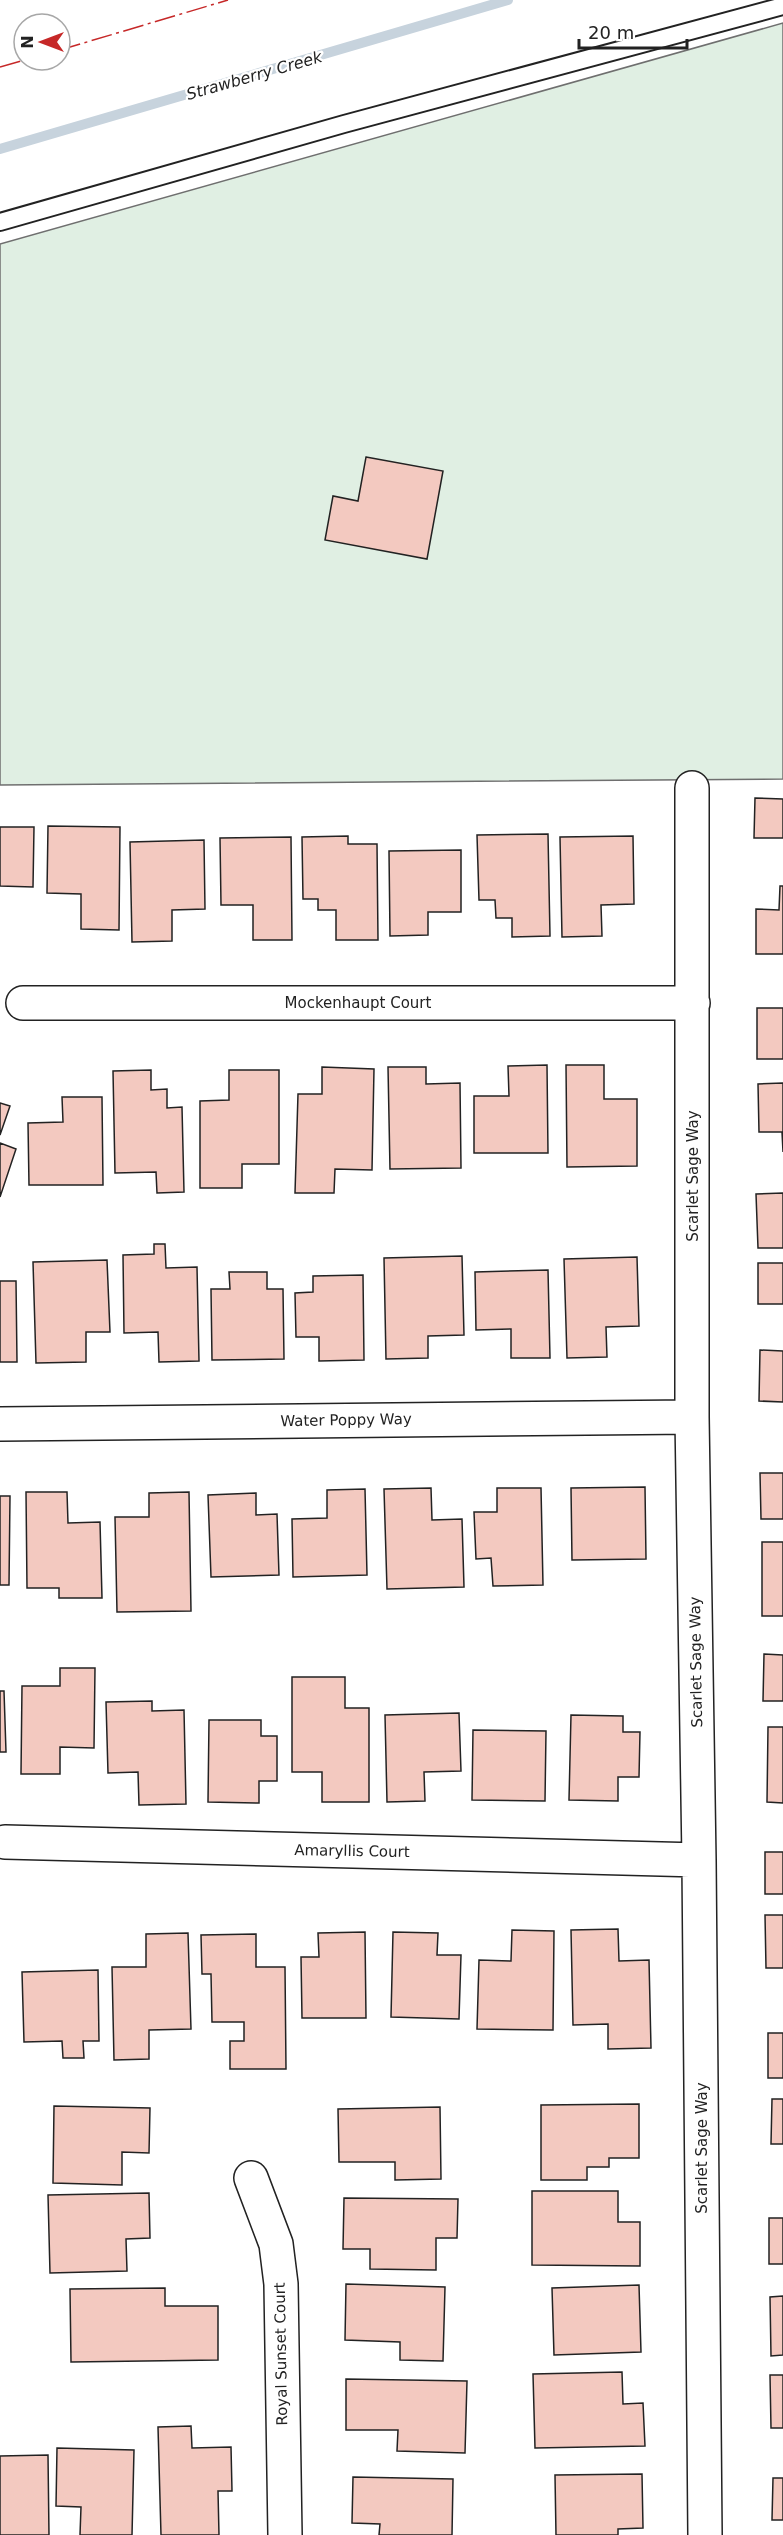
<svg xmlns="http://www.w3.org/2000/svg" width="783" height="2535" font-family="'DejaVu Sans',sans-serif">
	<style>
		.green { fill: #e0efe3; stroke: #6f6f6f; stroke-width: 1.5 }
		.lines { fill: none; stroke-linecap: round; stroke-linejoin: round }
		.stream { stroke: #c7d3dd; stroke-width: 10 }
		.building { fill: #f3c9c0; stroke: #222; stroke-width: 1.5 }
		.lane-casing { stroke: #222; stroke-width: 20 }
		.street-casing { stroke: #222; stroke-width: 36 }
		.lane { stroke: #fff; stroke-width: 16 }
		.street { stroke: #fff; stroke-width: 33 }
		.power { stroke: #c62828; stroke-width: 1.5; stroke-dasharray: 21 4.5 3 4.5; stroke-linecap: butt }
		.labels { text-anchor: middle; stroke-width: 4.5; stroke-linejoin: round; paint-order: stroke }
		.street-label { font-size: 15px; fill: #222; stroke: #fff }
		.water-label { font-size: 16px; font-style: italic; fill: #222; stroke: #fff }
	</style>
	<rect width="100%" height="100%" fill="#fff"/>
	<!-- green -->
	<path class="green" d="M783,23V779L0,785V244Z"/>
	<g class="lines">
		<!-- stream -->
		<path class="stream" d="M0,149L508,0"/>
	</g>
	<!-- building -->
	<path class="building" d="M366,457L443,471L427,559L325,540L333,496L358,501Z
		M755,798L783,799V838H754Z
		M48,826L120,827L119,930L81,929V894L47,893Z
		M0,827H34L33,887L0,886Z
		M548,834L550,936L512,937V918H496L495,900H479L477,835Z
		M348,836V844H377L378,940H336V910H318V899H303L302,837Z
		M633,836L634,904L601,905L602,936L562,937L560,837Z
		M291,837L292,940H253V905H221L220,838Z
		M204,840L205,909L172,910V941L132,942L130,842Z
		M461,850V912H428V935L390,936L389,851Z
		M780,886H783V954H756V909L779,910Z
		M757,1008H783V1059H757Z
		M547,1065L548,1153H474V1096H509L508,1066Z
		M566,1065H604V1099H637V1166L567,1167Z
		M322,1067L374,1069L372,1170L335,1169L334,1193H295L298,1094H322Z
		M388,1067H426V1084L460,1083L461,1168L390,1169Z
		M151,1070V1090L167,1089V1108L182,1107L184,1192L157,1193L156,1172L115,1173L113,1071Z
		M229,1070H279V1164H242V1188H200V1101L229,1100Z
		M783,1083V1152L782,1132H759L758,1084Z
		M62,1097H102L103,1185H29L28,1123L63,1122Z
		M0,1103L10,1106L0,1135Z
		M0,1143L16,1149L0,1197Z
		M783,1193V1248H758L756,1194Z
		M154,1244H165L166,1268L197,1267L199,1361L159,1362L158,1332L124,1333L123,1255L154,1254Z
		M462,1256L464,1335L428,1336V1358L386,1359L384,1258Z
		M637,1257L639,1326L606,1327L607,1357L567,1358L564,1259Z
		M107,1260L110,1332H86V1362L36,1363L33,1262Z
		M758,1263H783V1304H758Z
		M548,1270L550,1358H511V1329L476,1330L475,1272Z
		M229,1272H267V1289H283L284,1359L212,1360L211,1289H230Z
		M363,1275L364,1360L319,1361V1337H296L295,1293L313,1292V1276Z
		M0,1281H16L17,1362H0Z
		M760,1350L783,1351V1402L759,1401Z
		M760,1473H783V1519H761Z
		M645,1487L646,1559L572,1560L571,1488Z
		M431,1488L432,1520L462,1519L464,1587L387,1589L384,1489Z
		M497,1488H541L543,1585L493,1586L491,1558L476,1559L474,1512H497Z
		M365,1489L367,1575L293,1577L292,1519L327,1518V1490Z
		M26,1492H67L68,1523L100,1522L102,1598H59V1588H27Z
		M189,1492L191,1611L117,1612L115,1517H149V1493Z
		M256,1493V1515L277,1514L279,1575L211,1577L208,1495Z
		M0,1496H10L9,1585H0Z
		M762,1542H783V1616H762Z
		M764,1654L783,1655V1701H763Z
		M60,1668H95L94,1748L60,1747V1774H21L22,1686H60Z
		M292,1677H345V1708H369V1802H322V1772H292Z
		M0,1691H4L6,1752H0Z
		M152,1701V1711L184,1710L186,1804L139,1805L138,1772L108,1773L106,1702Z
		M459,1713L461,1771L424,1772L425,1801L387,1802L385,1715Z
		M571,1715L623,1716V1732H640L639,1777H618V1801L569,1800Z
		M209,1720H261V1736H277V1781H259V1803L208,1802Z
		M768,1727H783V1803L767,1802Z
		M473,1730L546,1731L545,1801L472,1800Z
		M765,1852H783V1894H765Z
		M765,1915H783V1968H766Z
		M618,1929L619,1961L649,1960L651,2048L608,2049V2024L573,2025L571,1930Z
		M512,1930L554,1931L553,2030L477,2029L479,1960L511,1961Z
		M365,1932L366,2018H302L301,1957H319L318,1933Z
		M393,1932L438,1933L437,1955H461L459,2019L391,2017Z
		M188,1933L191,2029L149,2030V2059L114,2060L112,1967H146V1934Z
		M256,1934V1967H285L286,2069H230V2041H244V2022H212L211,1974H202L201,1935Z
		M98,1970L99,2041H83L84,2058H63L62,2041L24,2042L22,1972Z
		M768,2033H783V2078H768Z
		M772,2099H783V2144H771Z
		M639,2104V2158H609V2167H587V2180H541V2105Z
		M54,2106L150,2108L149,2153L122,2152V2185L53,2183Z
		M440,2107L441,2179L395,2180V2162H339L338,2109Z
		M532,2191H618V2222H640V2266L532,2265Z
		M149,2193L150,2238L126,2239L127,2271L50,2273L48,2195Z
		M344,2198L458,2199L457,2238H436V2270L370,2269V2249H343Z
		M769,2218H783V2264H769Z
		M346,2284L445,2287L443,2361L400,2360V2342L345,2340Z
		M639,2285L641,2352L554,2355L552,2288Z
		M165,2288V2306H218V2360L71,2362L70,2289Z
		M783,2296V2355L771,2356L770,2297Z
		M622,2372L623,2404L643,2403L645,2446L535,2448L533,2374Z
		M770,2375H783V2428H771Z
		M346,2379L467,2381L465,2453L397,2451L398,2430H346Z
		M191,2426L192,2448L231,2447L232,2491H218L219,2535H161L158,2427Z
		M57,2448L134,2450L132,2535H80L81,2507L56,2506Z
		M48,2455L49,2535H0V2456Z
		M642,2474L643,2528L618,2529V2535H556L555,2475Z
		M353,2477L453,2479L452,2535H379L380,2524L352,2523Z
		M773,2478H783V2520H772Z"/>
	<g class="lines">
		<!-- lane casing -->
		<g class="lane-casing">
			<path id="lane" d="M0,222L344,124L783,6"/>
		</g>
		<!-- street casing -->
		<g class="street-casing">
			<path id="street" d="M692,788V1417L699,1860L705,2535
				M23,1003H693
				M0,1424L692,1417
				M5,1842L699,1860
				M251,2178L276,2244L281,2284L285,2535"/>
		</g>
		<!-- lane -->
		<use href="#lane" class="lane"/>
		<!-- street -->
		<use href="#street" class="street"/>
		<!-- power -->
		<path class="power" d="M60,50L228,0
			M0,67L25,60"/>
	</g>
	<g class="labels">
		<!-- street labels -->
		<g class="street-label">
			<text x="358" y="1008">Mockenhaupt Court</text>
			<text transform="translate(693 1176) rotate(-90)" y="5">Scarlet Sage Way</text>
			<text transform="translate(346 1420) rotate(-1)" y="5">Water Poppy Way</text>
			<text transform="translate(696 1662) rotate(-91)" y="5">Scarlet Sage Way</text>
			<text transform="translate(352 1851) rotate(1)" y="5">Amaryllis Court</text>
			<text transform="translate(702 2148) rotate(-90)" y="5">Scarlet Sage Way</text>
			<text transform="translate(281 2354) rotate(-91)" y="5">Royal Sunset Court</text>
		</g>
		<!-- water labels -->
		<g class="water-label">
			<text transform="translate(254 75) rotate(-16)" y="6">Strawberry Creek</text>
		</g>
	</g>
	<!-- north arrow -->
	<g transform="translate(42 42) rotate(270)"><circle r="28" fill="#ffffff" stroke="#a7a7a7" stroke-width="1.5"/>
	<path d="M0-4.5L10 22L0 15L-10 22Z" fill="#c62828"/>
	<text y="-9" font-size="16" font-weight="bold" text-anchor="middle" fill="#222222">N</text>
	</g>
	<!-- scale -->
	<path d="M579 39v9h108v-9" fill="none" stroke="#222222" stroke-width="3"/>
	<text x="588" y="39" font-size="18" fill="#222222" stroke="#ffffff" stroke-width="4.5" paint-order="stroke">20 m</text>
</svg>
